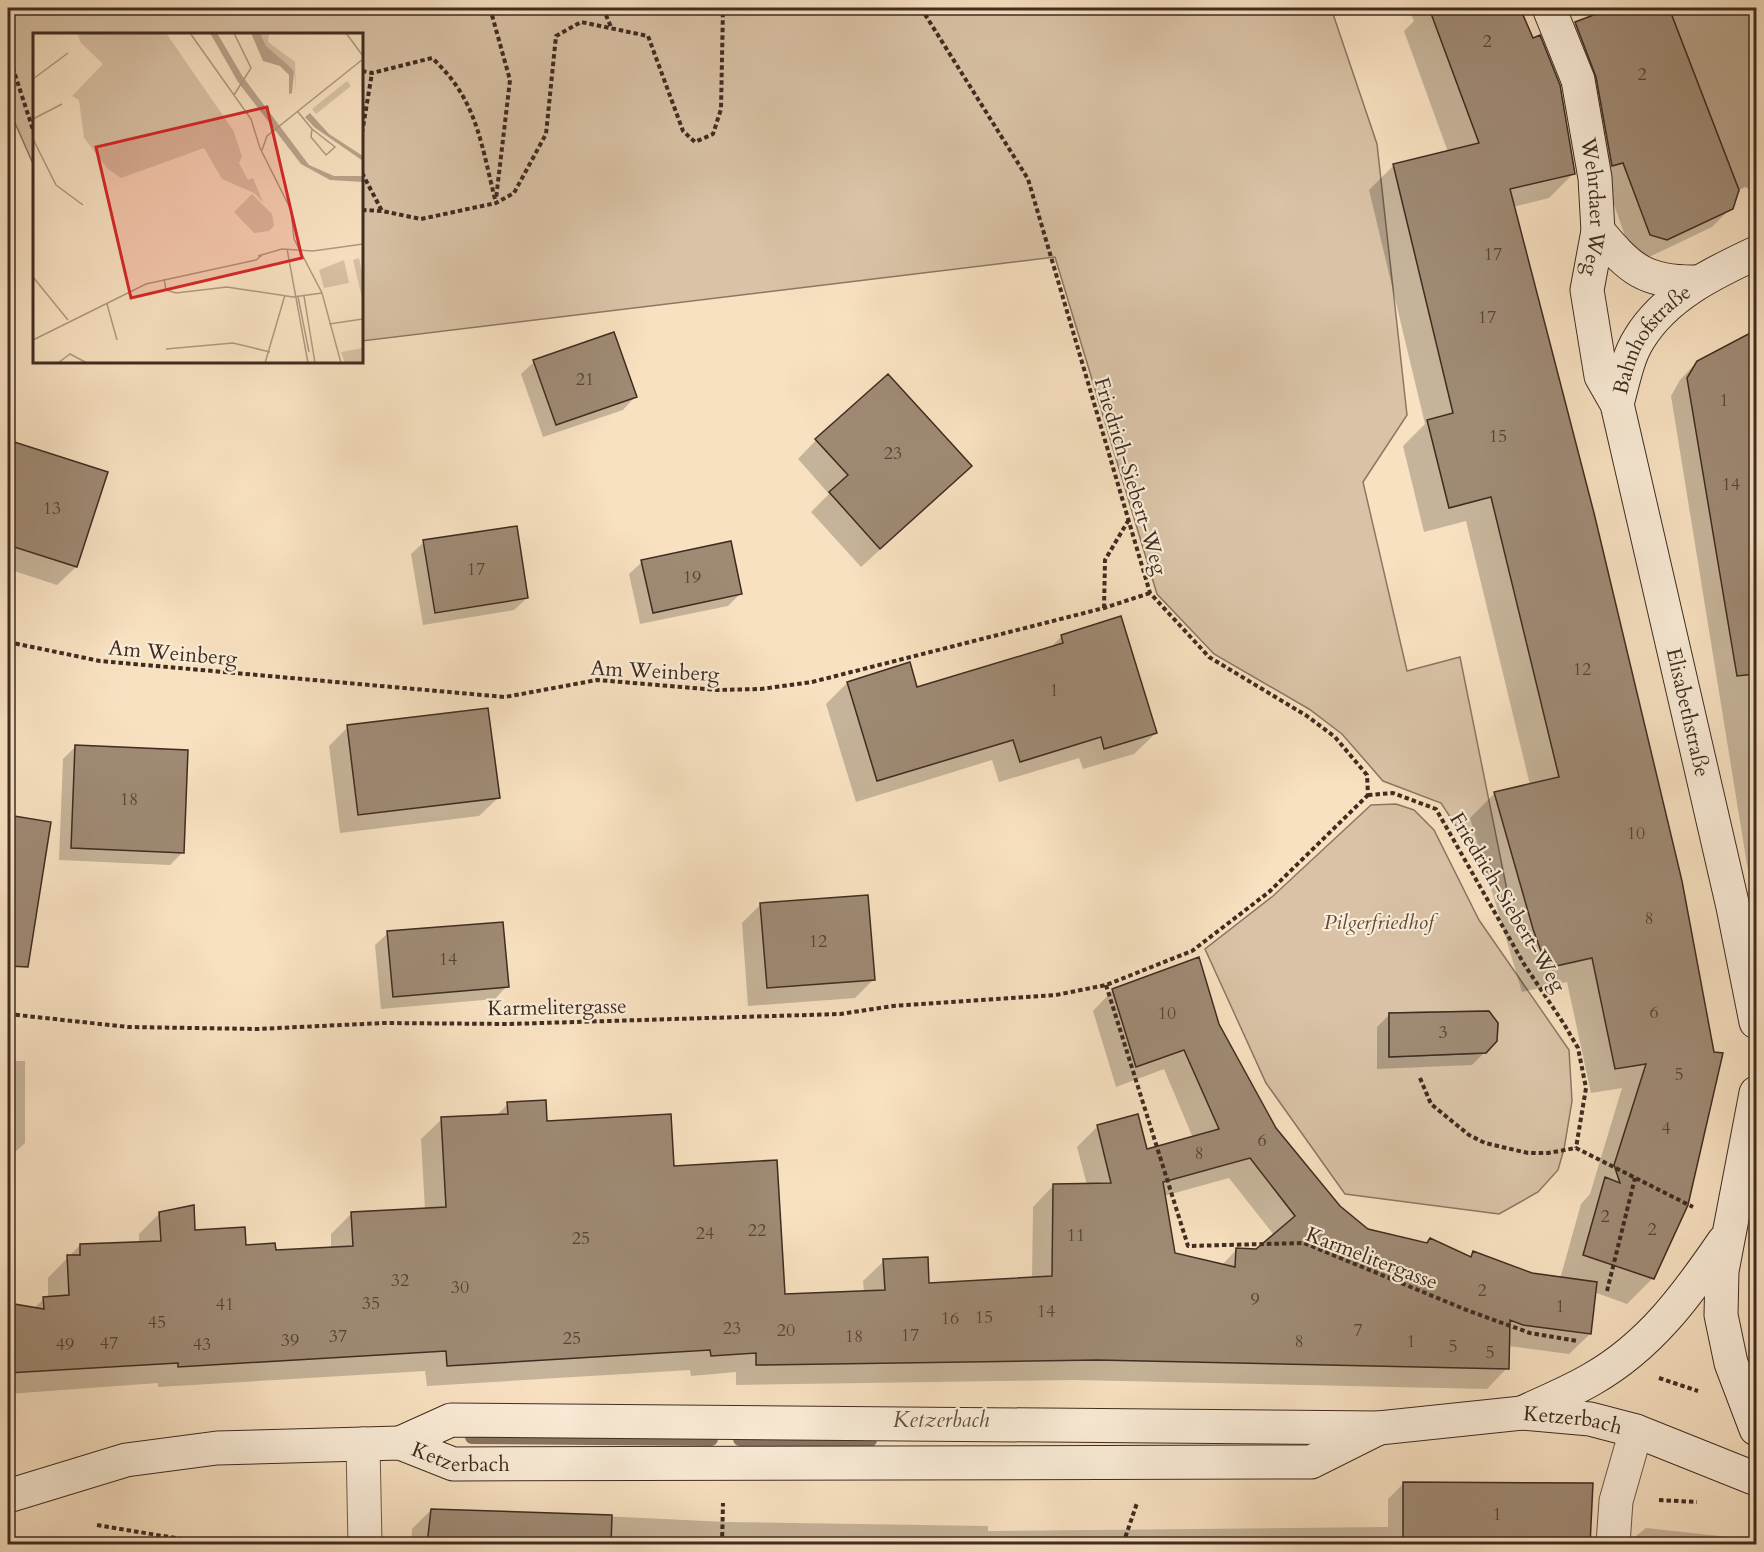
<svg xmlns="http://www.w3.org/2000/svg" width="1764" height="1552" font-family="Cardo,serif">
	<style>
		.green { fill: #d9c2a6; stroke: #8c7764; stroke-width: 1.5; fill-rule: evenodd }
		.water { fill: #b9a38b; stroke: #887361; stroke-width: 1.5 }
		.pier { fill: #f8e1c1 }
		.shadow { fill: #0003; fill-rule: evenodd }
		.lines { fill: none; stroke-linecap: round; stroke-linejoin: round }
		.stream { stroke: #887361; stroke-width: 14 }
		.building { fill: #9f8a74; stroke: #3f2c21; stroke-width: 1.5; fill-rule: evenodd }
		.street-casing { stroke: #6d5949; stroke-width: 35 }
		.secondary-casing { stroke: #3f2c21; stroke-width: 35 }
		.path { stroke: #3f2c21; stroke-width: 4; stroke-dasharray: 4.5 3; stroke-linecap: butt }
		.street { stroke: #faecd7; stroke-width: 33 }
		.secondary { stroke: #faecd7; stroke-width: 33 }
		.labels { text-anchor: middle; stroke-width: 4.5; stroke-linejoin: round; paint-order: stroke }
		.number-label { font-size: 18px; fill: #574436 }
		.street-label { font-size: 21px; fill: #3f2c21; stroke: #faecd7 }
		.park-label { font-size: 21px; font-style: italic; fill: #5e4a3c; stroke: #faecd7 }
		.water-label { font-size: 22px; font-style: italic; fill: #645041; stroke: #faecd7 }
		.inset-road { fill: none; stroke: #ae9981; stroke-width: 1.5 }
		.view { fill: #d62828; fill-opacity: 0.15; stroke: #d62828; stroke-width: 3 }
		.inset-edge { fill: none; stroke: #3f2c21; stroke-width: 3 }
	</style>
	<rect width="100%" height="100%" fill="#f8e1c1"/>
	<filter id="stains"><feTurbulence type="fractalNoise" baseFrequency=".00333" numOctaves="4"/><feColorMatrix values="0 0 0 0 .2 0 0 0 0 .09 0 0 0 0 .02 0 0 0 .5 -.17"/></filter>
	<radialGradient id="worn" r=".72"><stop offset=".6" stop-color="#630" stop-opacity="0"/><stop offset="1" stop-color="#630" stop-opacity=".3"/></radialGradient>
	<!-- green -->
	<path class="green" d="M8,8H1331L1377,144L1407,415L1363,482L1407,671L1460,657L1511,910L1441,803L1383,781L1342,734L1309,709L1214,654L1157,594L1055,257L362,341V34H34V166L8,107Z
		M1396,804L1414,810L1434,830L1479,920L1569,1050L1572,1101L1564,1149L1558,1170L1538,1192L1499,1214L1345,1194L1266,1083L1205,949L1273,896L1371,805ZM1488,1011L1498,1023L1497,1041L1486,1053L1389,1057V1013Z"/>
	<!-- water -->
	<path class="water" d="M1669,8H1750L1756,22V209L1739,190Z"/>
	<!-- pier -->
	<path class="pier" d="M1745,187L1756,193V212L1743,198L1739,190Z"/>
	<!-- shadow -->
	<path class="shadow" d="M1408,8H1518L1532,40L1574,173L1549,198L1513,207L1687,1204L1652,1279L1627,1304L1594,1292L1590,1334L1569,1354L1508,1346L1507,1368L1487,1389L1075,1380L736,1385V1372L691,1376L690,1370L427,1386L425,1371L158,1387V1383L8,1394V1304L33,1309L44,1299L48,1298V1278L80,1245L139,1243V1234L159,1214L194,1232L244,1246L274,1251L331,1249V1234L351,1214L425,1210L421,1139L442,1119L496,1116L508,1104L546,1123L673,1168L783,1296L864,1292L863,1281L884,1261L928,1285L1032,1279L1033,1207L1053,1186L1087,1185L1077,1147L1098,1126L1146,1151L1193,1138L1164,1069L1116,1087L1093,1011L1113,990L1217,1024L1275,1128L1339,1207L1367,1230L1425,1244L1430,1239L1469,1258L1474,1253L1532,1275L1560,1279L1581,1204L1590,1194L1622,1088L1591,1093L1567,982L1522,992L1470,818L1495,793L1530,785L1466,521L1424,532L1403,446L1425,424L1369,190L1394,165L1448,152L1404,31L1414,21ZM1229,1178L1274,1235L1256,1251L1237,1249L1221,1266L1174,1255L1164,1196Z
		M1616,8H1667L1738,190L1731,208L1712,227L1647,258L1631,253L1557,42L1576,23Z
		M1756,332V920L1671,396L1680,380L1697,362Z
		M534,362L635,397L623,410L543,437L521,374Z
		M816,440L951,485L861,567L811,512L829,494L798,459Z
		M8,441L106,473L76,567L57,585L8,569Z
		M424,542L527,598L514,610L423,625L411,554Z
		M642,562L740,594L728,606L640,624L629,574Z
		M1061,637L1156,733L1134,754L1083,769L1079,758L999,782L992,760L856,802L826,704L847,683L916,689L1050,648Z
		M348,727L498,798L479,816L340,833L329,746Z
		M76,746L182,853L170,865L59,860L63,759Z
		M8,817L49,823L23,920L8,917Z
		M761,904L874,979L855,998L748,1006L742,923Z
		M388,933L507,986L495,999L381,1009L375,945Z
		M1390,1014L1496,1041L1472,1065L1377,1069V1027Z
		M8,1061H25V1143L12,1155H8Z
		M1404,1483L1588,1544H500L519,1512L726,1522L988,1526V1531L1388,1527V1499Z
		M431,1510L464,1544H411L412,1529Z
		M1646,1528L1738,1538L1745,1544H1626Z"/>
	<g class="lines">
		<!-- stream -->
		<path class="stream" d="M472,1437L711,1439
			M740,1439L870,1440"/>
	</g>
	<!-- building -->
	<path class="building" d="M1429,8H1520L1533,38L1540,35L1560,85L1575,174L1510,189L1594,513L1682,881L1714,1052L1723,1053L1688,1205L1654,1279L1583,1255L1605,1177L1620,1183L1614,1165L1646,1064L1615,1069L1592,958L1547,968L1533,929L1494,792L1559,777L1491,497L1449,508L1427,420L1453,413L1393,164L1479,143Z
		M1612,8H1669L1739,190L1733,209L1667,240L1650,235L1623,163L1612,166L1596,77L1575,22Z
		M1756,330V674L1737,676L1687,378L1697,361Z
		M614,332L637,397L556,425L533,360Z
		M888,374L972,466L880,549L829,492L848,475L815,439Z
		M8,440L108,472L77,567L8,545Z
		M517,526L528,598L435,613L423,540Z
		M731,541L742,594L653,613L641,560Z
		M1121,616L1157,733L1104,749L1101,737L1020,762L1013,740L877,781L847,682L910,662L917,687L1063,643L1061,635Z
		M488,708L500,798L358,815L347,725Z
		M75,745L188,750L184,853L71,848Z
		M8,815L51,822L28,967L8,966Z
		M868,895L875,980L767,988L760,903Z
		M503,922L509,987L393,997L387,931Z
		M1199,957L1219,1024L1276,1128L1340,1206L1368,1229L1427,1243L1430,1238L1471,1257L1473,1251L1532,1273L1597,1282L1591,1334L1523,1325L1510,1320L1509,1369L1097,1360L756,1365V1353L711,1356L710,1350L447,1366L446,1351L178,1367V1363L8,1373V1303L44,1309L43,1297L69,1295L67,1255H80V1244L161,1241L159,1212L194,1205L195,1230L245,1227L246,1245L275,1243L276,1250L353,1246L351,1212L446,1207L441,1117L508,1114L507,1102L546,1100L547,1121L671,1114L674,1166L777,1160L785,1294L885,1290L883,1259L928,1257L929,1283L1052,1276L1053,1184L1111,1183L1097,1125L1138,1114L1147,1149L1219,1129L1184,1050L1136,1067L1112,989ZM1250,1158L1295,1216L1256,1249L1236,1248L1235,1267L1175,1253L1163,1182Z
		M1489,1011L1498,1023L1497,1041L1486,1053L1389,1057V1013Z
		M1403,1482L1593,1483L1590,1545H1403Z
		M431,1509L612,1515L611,1545H427Z"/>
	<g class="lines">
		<!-- street casing -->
		<g class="street-casing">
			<path id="street" d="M363,1444L365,1544
				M1613,1544L1616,1501L1636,1431"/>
		</g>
		<!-- secondary casing -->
		<g class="secondary-casing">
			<g id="secondary">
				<path id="s1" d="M1549,8L1578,80L1595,178L1598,231L1587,290L1601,376L1617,404L1733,907L1756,1022"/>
				<path d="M1598,231C1630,269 1645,283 1697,282"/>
				<path id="s2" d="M1617,404C1623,383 1627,358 1639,339C1665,296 1713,273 1756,253"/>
				<path d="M1756,1093L1722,1271L1721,1315L1731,1363L1756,1429"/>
				<path d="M1522,1413C1545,1402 1570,1392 1592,1379C1650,1346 1687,1295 1724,1241"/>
				<path id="s3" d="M400,1443L451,1420L1379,1428L1522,1413L1590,1419L1636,1431L1756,1479"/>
				<path id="s4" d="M8,1496L126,1460L217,1448L400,1443L453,1464L1311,1462L1379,1428"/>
			</g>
		</g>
		<!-- path -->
		<path class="path" d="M490,8L510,80L496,199
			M603,8L611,27
			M921,8L1028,179L1150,593L1209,657L1307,716L1335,737L1367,775L1368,795
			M8,53L34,133
			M362,71L372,73L432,58C478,100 481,145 496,203
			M362,133L372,73
			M362,173L382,211
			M362,210L382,211L421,219L496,203L514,193L546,134L556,36L581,22L648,36L683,131L695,142L713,134L721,109L723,8
			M1104,608L1105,560L1128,521
			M8,642L100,661L505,697L597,680L717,690L761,689L812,682L1104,608L1150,593
			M1368,795L1393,793L1436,809L1524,964L1564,1024L1578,1048L1586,1088L1576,1148
			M1106,985L1188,1246L1304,1243L1469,1311L1530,1333L1577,1341
			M8,1014L128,1027L257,1029L384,1023L509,1024L840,1014L893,1006L1056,995L1106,985L1192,951L1269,892L1368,795
			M1420,1078L1431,1104L1469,1135L1485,1143L1528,1153H1548L1576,1148L1693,1207
			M1607,1291L1635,1178
			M1659,1378L1698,1391
			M1659,1500L1697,1502
			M97,1525L211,1544
			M722,1544L723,1503
			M1123,1544L1137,1503"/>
		<!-- street -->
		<use href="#street" class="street"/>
		<!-- secondary -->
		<use href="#secondary" class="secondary"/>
	</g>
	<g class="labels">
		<!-- number labels -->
		<g class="number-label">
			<text x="1487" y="47">2</text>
			<text x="1642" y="80">2</text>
			<text x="1493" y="260">17</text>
			<text x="1487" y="323">17</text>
			<text x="585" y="385">21</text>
			<text x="1724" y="406">1</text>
			<text x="1498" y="442">15</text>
			<text x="893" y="459">23</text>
			<text x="1731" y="490">14</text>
			<text x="52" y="514">13</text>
			<text x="476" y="575">17</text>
			<text x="692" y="583">19</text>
			<text x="1582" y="675">12</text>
			<text x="1054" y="696">1</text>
			<text x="129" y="805">18</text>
			<text x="1636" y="839">10</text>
			<text x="1649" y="924">8</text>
			<text x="818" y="947">12</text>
			<text x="448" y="965">14</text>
			<text x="1654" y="1018">6</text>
			<text x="1167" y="1019">10</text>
			<text x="1443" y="1038">3</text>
			<text x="1679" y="1080">5</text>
			<text x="1666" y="1134">4</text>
			<text x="1262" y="1146">6</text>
			<text x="1199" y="1159">8</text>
			<text x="1605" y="1222">2</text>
			<text x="1652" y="1235">2</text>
			<text x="757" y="1236">22</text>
			<text x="705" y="1239">24</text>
			<text x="1076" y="1241">11</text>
			<text x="581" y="1244">25</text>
			<text x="400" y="1286">32</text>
			<text x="460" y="1293">30</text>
			<text x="1482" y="1296">2</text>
			<text x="1255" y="1305">9</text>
			<text x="371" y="1309">35</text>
			<text x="225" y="1310">41</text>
			<text x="1560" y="1312">1</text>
			<text x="1046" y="1317">14</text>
			<text x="984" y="1323">15</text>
			<text x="950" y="1324">16</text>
			<text x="157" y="1328">45</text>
			<text x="732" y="1334">23</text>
			<text x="786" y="1336">20</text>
			<text x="1358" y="1336">7</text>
			<text x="910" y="1341">17</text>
			<text x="338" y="1342">37</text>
			<text x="854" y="1342">18</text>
			<text x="572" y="1344">25</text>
			<text x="290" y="1346">39</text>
			<text x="1299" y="1347">8</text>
			<text x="1411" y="1347">1</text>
			<text x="109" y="1349">47</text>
			<text x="65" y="1350">49</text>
			<text x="202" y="1350">43</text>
			<text x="1453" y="1352">5</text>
			<text x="1490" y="1358">5</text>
			<text x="1497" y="1520">1</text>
		</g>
		<!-- street labels -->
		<g class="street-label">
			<text dy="7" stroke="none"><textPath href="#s1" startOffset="206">Wehrdaer Weg</textPath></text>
			<text dy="7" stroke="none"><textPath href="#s2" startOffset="75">Bahnhofstraße</textPath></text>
			<text transform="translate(1131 476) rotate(73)" y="7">Friedrich-Siebert-Weg</text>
			<text transform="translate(173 653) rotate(5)" y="7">Am Weinberg</text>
			<text transform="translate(655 671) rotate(3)" y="7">Am Weinberg</text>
			<text dy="7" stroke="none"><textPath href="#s1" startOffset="726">Elisabethstraße</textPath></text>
			<text transform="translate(1508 902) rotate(59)" y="7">Friedrich-Siebert-Weg</text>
			<text transform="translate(557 1007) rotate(-1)" y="7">Karmelitergasse</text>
			<text transform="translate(1372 1258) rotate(21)" y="7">Karmelitergasse</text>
			<text dy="7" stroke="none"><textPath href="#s3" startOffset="1179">Ketzerbach</textPath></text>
			<text dy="7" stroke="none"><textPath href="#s4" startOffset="462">Ketzerbach</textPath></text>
		</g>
		<!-- park labels -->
		<g class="park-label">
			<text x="1379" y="929">Pilgerfriedhof</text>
		</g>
		<!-- water labels -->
		<g class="water-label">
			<text x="941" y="1427">Ketzerbach</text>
		</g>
	</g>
	<!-- overview -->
	<g transform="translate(33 33)">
		<rect width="330" height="330" fill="#f8e1c1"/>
		<path d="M44,0H133L200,97L209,123L206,130L215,147L220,145L230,169L221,160L189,146L171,115L88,145L74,135L51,105L46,67L39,63L70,31L48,10ZM227,0H236L235,9L262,29L263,58L261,39L233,13ZM314,48L318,53L283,81L279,76ZM219,161L239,181L241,193L236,198L221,200L201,179ZM326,225L330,244V269L320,227ZM311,227L316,250L291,255L286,237ZM330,315V330H312L308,319Z" fill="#d9c2a6"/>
		<path d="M177,0H184L210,44L276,132L301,143H330V149L297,147L268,131L205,49ZM218,0H227L233,13L257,34L261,39L259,60L256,61V42L247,33L230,28ZM277,80L296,101L330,123V128L281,94L272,84Z" fill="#b9a38b"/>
		<path class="inset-road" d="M157,0L218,86L227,115L258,177L261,206L289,260L308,330M201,0L218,35L201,62M313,0L330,23M0,46L35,20M265,79L279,96L278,104L293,122L302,114L279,96M0,86L29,71M0,106L23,152L50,172M229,117L234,103L330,26M254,216L275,330M225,223L249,216L280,218L330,211M0,244L35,287M131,246L133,257L143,260L194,254L260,264L289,260M271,263L282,330M265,264L276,319M74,271L84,307M296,291L330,286M0,307L113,251L223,227L229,222M133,316L200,310L237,319M25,330L37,321L54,330M232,330L252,262"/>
		<path class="view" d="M234,74L269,225L98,265L63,114Z"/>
		<rect width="330" height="330" class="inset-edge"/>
	</g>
	<!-- margin -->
	<rect width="1764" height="1552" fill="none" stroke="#f8e1c1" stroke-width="30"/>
	<rect x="9" y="9" width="1746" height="1534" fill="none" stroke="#3f2c21" stroke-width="3"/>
	<rect x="15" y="15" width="1734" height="1522" fill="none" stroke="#3f2c21" stroke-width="1.5"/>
	<rect width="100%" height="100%" filter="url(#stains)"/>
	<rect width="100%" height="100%" fill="url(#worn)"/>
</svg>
